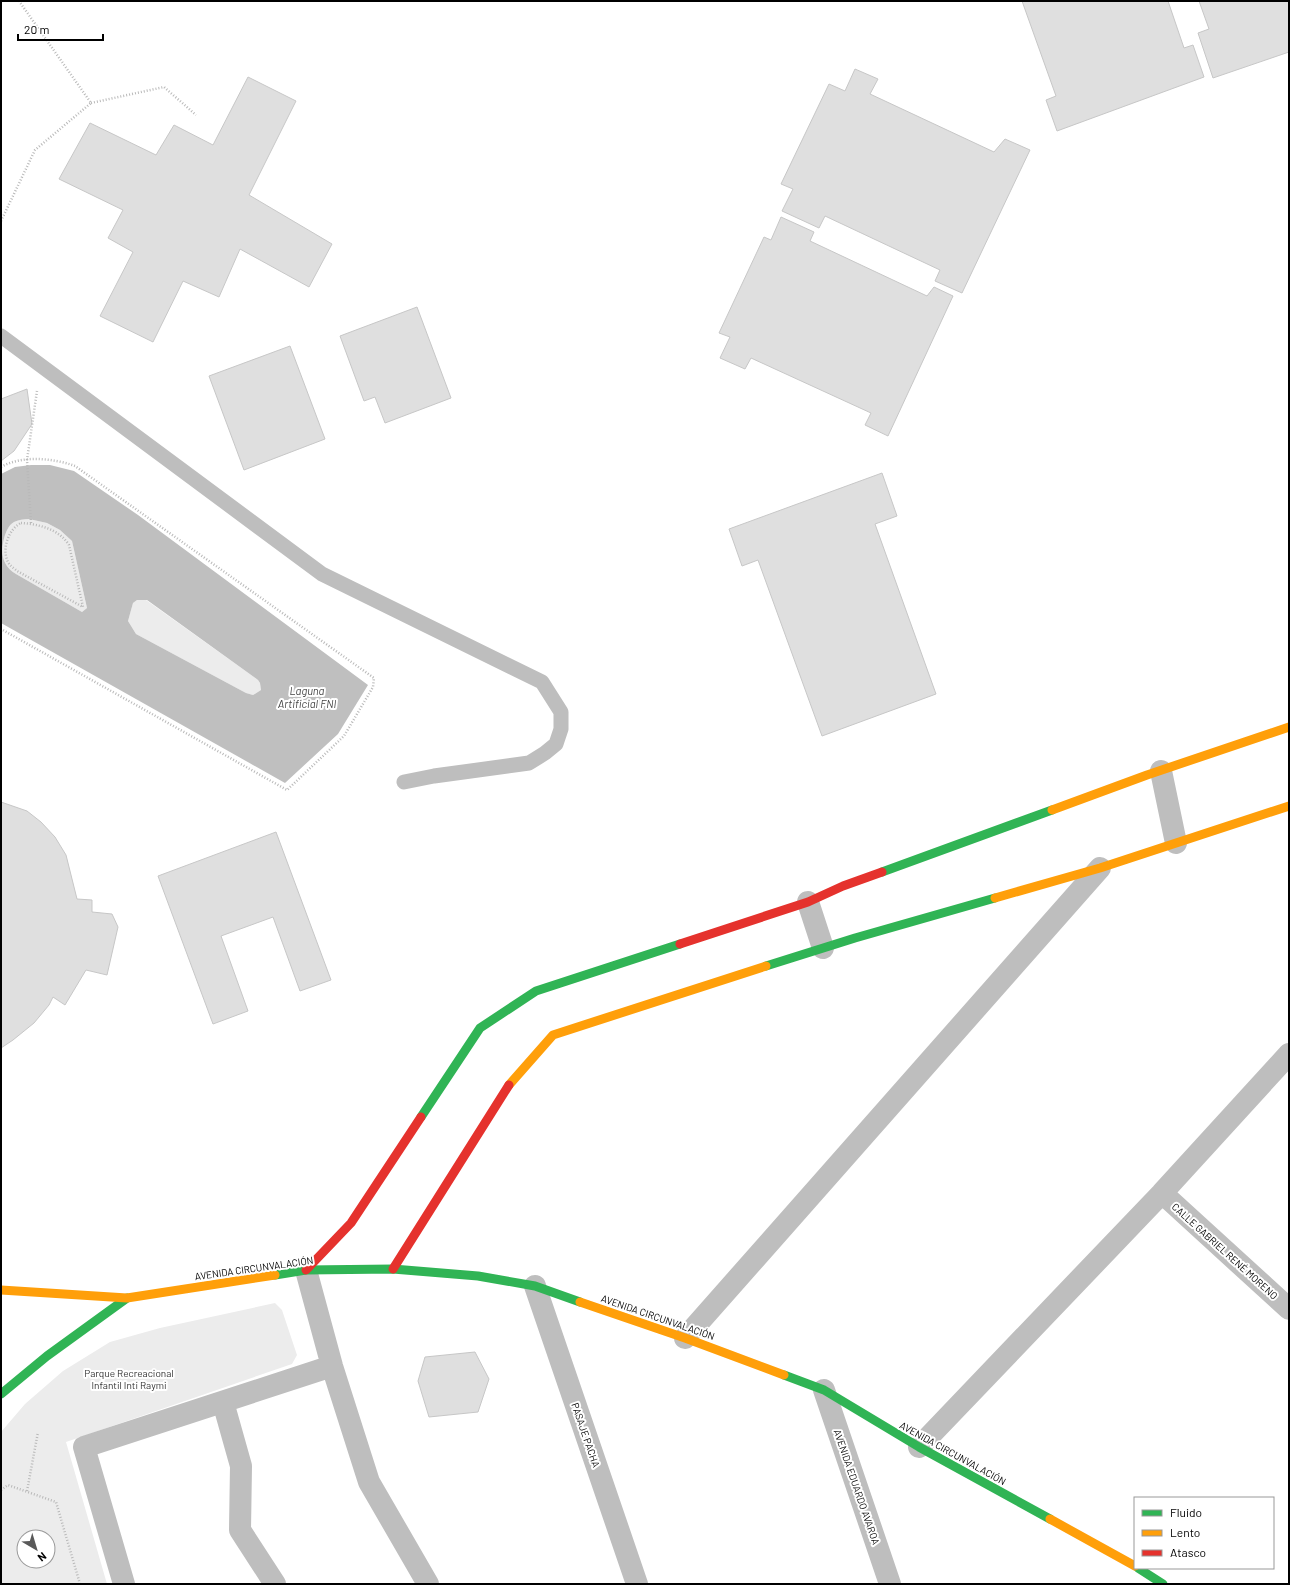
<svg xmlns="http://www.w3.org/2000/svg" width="1290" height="1585" font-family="Barlow,sans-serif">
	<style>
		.green { fill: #ececec; fill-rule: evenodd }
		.water { fill: #bfbfbf; fill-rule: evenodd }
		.building { fill: #dfdfdf; stroke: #c7c7c7 }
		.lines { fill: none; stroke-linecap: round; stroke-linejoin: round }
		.path { stroke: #b9b9b9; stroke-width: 2.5; stroke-dasharray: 1 2; stroke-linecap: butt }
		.lane { stroke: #bebebe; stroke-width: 15 }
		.street { stroke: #bebebe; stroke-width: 22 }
		.fast { stroke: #30b455; stroke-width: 9 }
		.slow { stroke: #ff9f0a; stroke-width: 9 }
		.jam { stroke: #e5322d; stroke-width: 9 }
		.labels { text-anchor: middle; stroke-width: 4; stroke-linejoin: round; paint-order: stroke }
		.street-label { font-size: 10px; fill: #000; stroke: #fff }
		.park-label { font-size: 10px; fill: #333; stroke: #fff }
		.water-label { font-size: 11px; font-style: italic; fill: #444; stroke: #fff }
	</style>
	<rect width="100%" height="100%" fill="#fff"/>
	<!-- green -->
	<path class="green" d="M29,519L47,523L60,530L72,541L87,608L82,612L16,574C1,565 0,551 5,535C7,530 9,525 14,522C18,520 24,519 29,519Z
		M137,600H146L258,680L260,683L261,690L253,695L246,693L136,634L128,621L133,603Z
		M275,1303L282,1310L297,1355L292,1364L66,1442L107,1584H1V1432L25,1404L63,1371L110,1342L160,1328ZM24,1537H48V1561H24Z"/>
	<!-- water -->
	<path class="water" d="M31,465H50L74,471L138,515L368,685L338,734L285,783L1,623V474L15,467ZM29,519L47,523L60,530L72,541L87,608L82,612L16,574C1,565 0,551 5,535C7,530 9,525 14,522C18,520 24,519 29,519ZM137,600H147L258,680L260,683L261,690L253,695L246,693L136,634L128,621L133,603Z"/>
	<!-- building -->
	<path class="building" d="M1022,1H1168L1184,48L1193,45L1204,77L1057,131L1046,100L1056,96Z
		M1199,1H1289V52L1213,78L1198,33L1209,29Z
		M855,69L878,79L870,94L994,152L1005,139L1030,150L962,293L935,281L940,270L825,216L819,228L782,211L793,189L781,184L829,84L845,91Z
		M248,77L296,101L249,195L332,244L309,287L240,249L219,297L183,281L153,342L100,316L133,252L108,238L123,210L59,179L90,123L156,155L174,125L213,145Z
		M781,217L814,232L810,241L927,296L934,287L953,296L888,436L865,425L871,413L751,358L745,369L720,358L730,337L719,333L764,237L771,240Z
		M417,307L451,398L385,423L375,397L364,401L340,336Z
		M290,346L325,439L244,470L209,376Z
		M27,389L32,424L14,451L1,461V399Z
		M882,473L897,516L875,524L936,694L822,736L758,560L742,566L729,529Z
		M1,802L27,811L41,822L55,837L66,855L77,899L92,900V912L112,914L118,927L107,975L86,970L65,1005L53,997L49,1005L34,1023L13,1040L1,1048Z
		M276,832L331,980L300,991L273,917L221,936L248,1011L213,1024L158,876Z
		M475,1352L489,1379L478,1412L429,1417L418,1381L425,1357Z"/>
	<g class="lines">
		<!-- path -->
		<path class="path" d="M91,103L164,87L196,115
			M1,221L35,150L91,103L19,1
			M1,467C22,455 53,458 75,466L374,678L373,687L344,736L287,790L1,629
			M21,523C38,524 59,529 69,545L83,607L17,571C15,569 12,567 10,565C0,552 8,529 21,523Z
			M31,523L27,460L37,391
			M1,1490L8,1485L56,1502L80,1584
			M27,1491L38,1432"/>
		<!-- lane -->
		<path class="lane" d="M1,336L322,574L542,682L561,712V729L556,744L545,753L529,763L434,776L404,782"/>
		<!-- street -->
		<path class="street" d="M1161,771L1176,843
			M808,902L823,948
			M1162,1193L1289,1309
			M306,1270L332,1366L369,1482L428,1584
			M535,1286L637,1584
			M685,1338L1100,868
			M824,1390L890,1584
			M223,1402L241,1466L240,1530L275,1584
			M919,1447L1162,1193L1289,1054
			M124,1584L84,1447L332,1366"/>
		<!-- fast -->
		<path class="fast" d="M882,872L1052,810
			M766,966L855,938L995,898
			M421,1117L480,1028L536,991L680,944
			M275,1275L306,1270L393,1269L478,1276L535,1286L580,1302
			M784,1375L824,1390L919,1447L1050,1519
			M1,1394L47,1356L127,1298
			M1138,1568L1163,1584"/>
		<!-- slow -->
		<path class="slow" d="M1052,810L1147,775L1289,727
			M995,898L1100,868L1289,806
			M509,1085L553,1035L766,966
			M1,1290L127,1298L275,1275
			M580,1302L685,1338L784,1375
			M1050,1519L1135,1566"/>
		<!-- jam -->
		<path class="jam" d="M680,944L808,902L843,886L882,872
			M393,1269L509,1085
			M306,1270L351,1223L421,1117"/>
	</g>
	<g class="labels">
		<!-- street labels -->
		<g class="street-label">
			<text transform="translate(1225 1251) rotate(42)" y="4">CALLE GABRIEL RENÉ MORENO</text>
			<text transform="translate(254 1268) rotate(-8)" y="4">AVENIDA CIRCUNVALACIÓN</text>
			<text transform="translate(658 1317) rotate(19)" y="4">AVENIDA CIRCUNVALACIÓN</text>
			<text transform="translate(586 1435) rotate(71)" y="4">PASAJE PACHA</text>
			<text transform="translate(953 1453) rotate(29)" y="4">AVENIDA CIRCUNVALACIÓN</text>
			<text transform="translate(857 1487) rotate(71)" y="4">AVENIDA EDUARDO AVAROA</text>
		</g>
		<!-- park labels -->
		<g class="park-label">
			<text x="129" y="1377">Parque Recreacional<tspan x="129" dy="12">Infantil Inti Raymi</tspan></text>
		</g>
		<!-- water labels -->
		<g class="water-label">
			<text x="307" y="695">Laguna<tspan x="307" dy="13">Artificial FNI</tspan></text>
		</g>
	</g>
	<!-- border -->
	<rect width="1290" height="1585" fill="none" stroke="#000000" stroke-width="4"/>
	<!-- legend -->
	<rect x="1134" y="1497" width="140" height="72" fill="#ffffff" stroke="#999999"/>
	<rect x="1142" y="1510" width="20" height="6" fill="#30b455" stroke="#999999"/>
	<text x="1170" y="1517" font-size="12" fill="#000000">Fluido</text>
	<rect x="1142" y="1530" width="20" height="6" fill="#ff9f0a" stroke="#999999"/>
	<text x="1170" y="1537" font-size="12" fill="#000000">Lento</text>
	<rect x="1142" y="1550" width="20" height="6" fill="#e5322d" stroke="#999999"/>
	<text x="1170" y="1557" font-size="12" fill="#000000">Atasco</text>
	<!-- north arrow -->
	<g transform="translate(36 1549) rotate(142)"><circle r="19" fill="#ffffff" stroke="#999999"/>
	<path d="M0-3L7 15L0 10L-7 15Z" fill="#595959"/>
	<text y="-6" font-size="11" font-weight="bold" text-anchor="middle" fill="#000000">N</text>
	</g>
	<!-- scale -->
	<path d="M18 34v6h85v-6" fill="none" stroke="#000000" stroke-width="2"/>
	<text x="24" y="34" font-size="12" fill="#000000" stroke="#ffffff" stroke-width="3" paint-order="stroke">20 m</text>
</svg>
